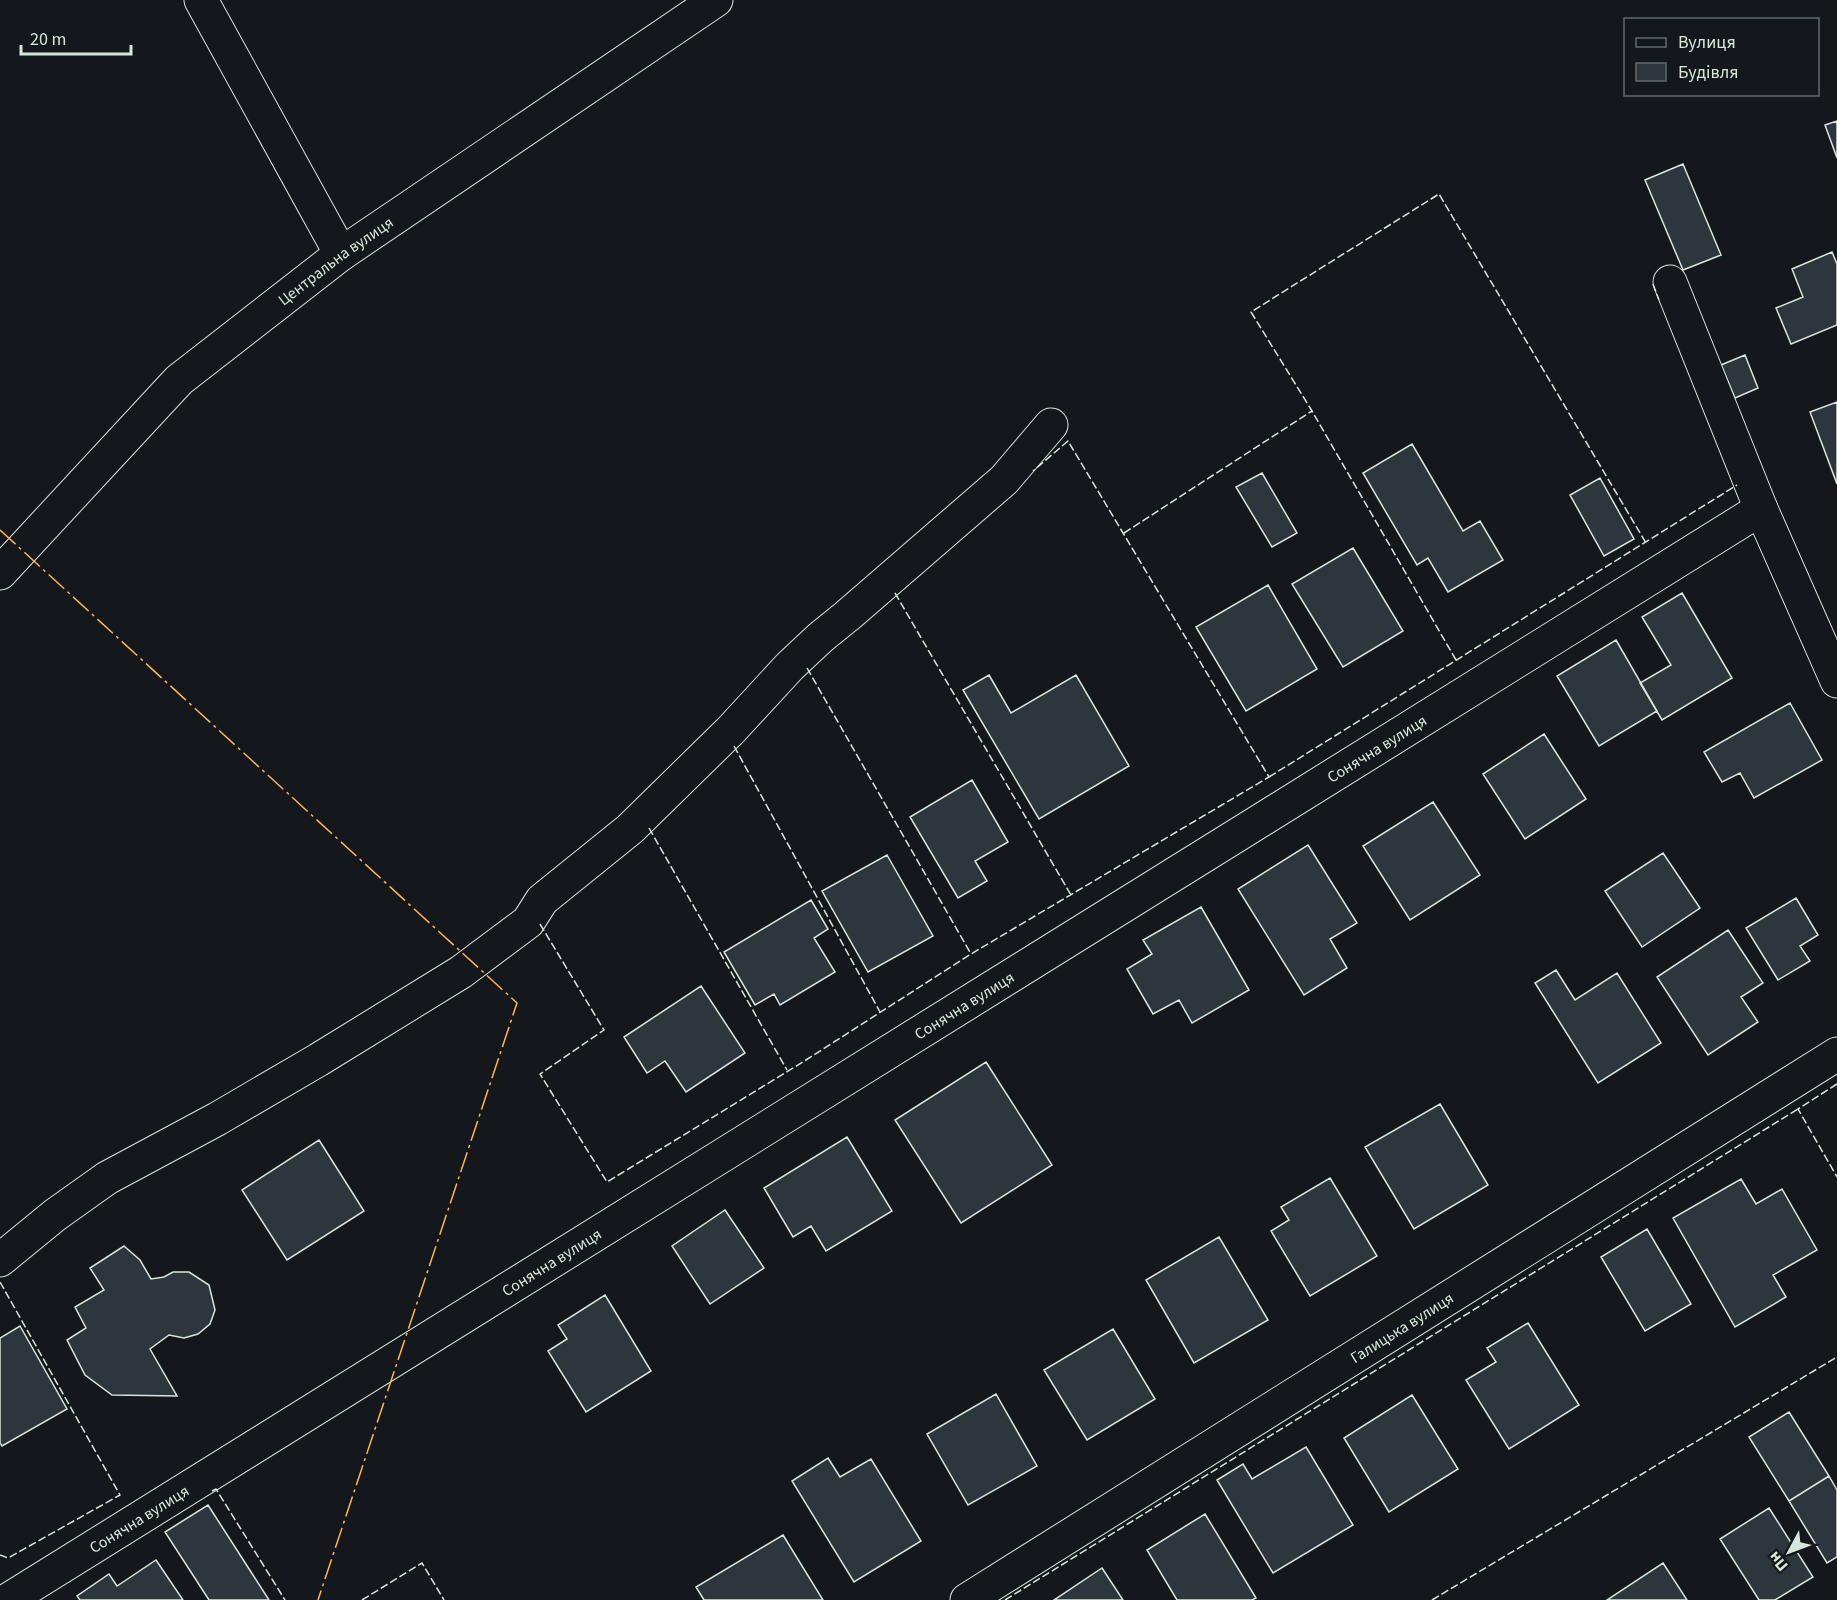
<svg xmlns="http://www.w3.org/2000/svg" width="1837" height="1600" font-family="'Source Sans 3',sans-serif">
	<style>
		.building { fill: #2c363c; stroke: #d8e6dc; stroke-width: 1.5 }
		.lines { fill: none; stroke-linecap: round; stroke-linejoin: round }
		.minor-casing { stroke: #d8e6dc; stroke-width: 35 }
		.major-casing { stroke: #d8e6dc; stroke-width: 35 }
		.minor { stroke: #14181c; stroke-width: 33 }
		.major { stroke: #14181c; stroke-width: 33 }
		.fence { stroke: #d8e6dc; stroke-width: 1.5; stroke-dasharray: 8 3; stroke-linecap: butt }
		.power { stroke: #ffb74d; stroke-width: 1.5; stroke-dasharray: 21 4.5 3 4.5; stroke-linecap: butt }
		.labels { text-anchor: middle; stroke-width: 4.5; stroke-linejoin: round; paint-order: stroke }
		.street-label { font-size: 16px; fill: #d8e6dc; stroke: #14181c }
	</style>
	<rect width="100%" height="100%" fill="#14181c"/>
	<!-- building -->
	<path class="building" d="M1837,121V158L1825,125Z
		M1683,164L1721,255L1683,270L1645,180Z
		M1832,252L1837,264V325L1791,344L1776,308L1803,297L1792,269Z
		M1745,355L1758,388L1735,398L1721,365Z
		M1837,402V484L1810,412Z
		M1412,444L1463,531L1480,521L1503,560L1448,592L1428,558L1417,565L1363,473Z
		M1262,473L1297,533L1272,547L1236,487Z
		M1600,478L1634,539L1604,556L1570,495Z
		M1353,548L1403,631L1343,667L1292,584Z
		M1268,585L1317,669L1246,711L1196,627Z
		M1682,593L1732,678L1662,720L1640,683L1671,665L1642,617Z
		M1616,640L1657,711L1599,746L1557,676Z
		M989,675L1011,713L1076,675L1129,766L1039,819L963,690Z
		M1790,703L1822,760L1754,798L1740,773L1722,782L1704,752Z
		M1544,734L1586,799L1525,839L1483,774Z
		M972,780L1008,842L975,861L987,881L958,898L910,817Z
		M1433,802L1480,875L1410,920L1363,846Z
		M1308,845L1357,923L1330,939L1347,968L1304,995L1238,889Z
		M1663,853L1700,908L1642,947L1605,891Z
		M887,855L933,936L868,972L822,891Z
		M1796,898L1818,935L1800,946L1810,961L1778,980L1746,928Z
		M811,900L828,929L814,938L835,972L780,1005L774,994L755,1005L724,952Z
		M1201,907L1249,990L1192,1023L1179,1000L1153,1014L1127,969L1152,954L1143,940Z
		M1728,930L1763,983L1741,997L1758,1022L1708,1055L1657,977Z
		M1556,970L1575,1000L1617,973L1661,1043L1598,1083L1535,983Z
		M701,986L745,1053L686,1092L665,1061L647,1073L624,1037Z
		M986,1062L1052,1165L961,1223L895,1120Z
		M1440,1104L1488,1185L1414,1229L1365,1147Z
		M847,1137L892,1211L826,1251L811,1226L793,1237L764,1188Z
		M319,1140L364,1211L287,1260L242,1190Z
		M1330,1178L1377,1256L1310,1296L1271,1231L1289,1220L1281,1207Z
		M1741,1179L1756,1204L1782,1189L1817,1250L1773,1275L1786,1297L1735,1327L1673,1218Z
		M725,1210L764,1268L710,1304L672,1246Z
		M1647,1229L1691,1304L1645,1331L1601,1257Z
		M1219,1237L1268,1320L1194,1363L1146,1280Z
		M124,1246L140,1260L151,1279L164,1277L173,1272H189L209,1285L215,1310L210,1324L198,1334L184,1338L169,1335L150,1349L177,1396L112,1395L85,1375L67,1340L86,1328L75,1307L104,1290L90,1268Z
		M605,1295L651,1371L586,1412L548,1351L567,1339L558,1325Z
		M1528,1323L1579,1405L1509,1449L1466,1380L1496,1362L1487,1348Z
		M20,1326L67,1409L2,1446L0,1443V1338Z
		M1113,1329L1155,1399L1087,1440L1044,1370Z
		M996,1394L1037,1466L968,1505L927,1434Z
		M1412,1395L1458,1469L1389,1512L1344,1438Z
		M1789,1412L1829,1476L1789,1501L1749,1437Z
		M1306,1447L1353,1525L1273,1573L1217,1480L1243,1464L1252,1479Z
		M828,1458L840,1477L871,1459L921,1541L854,1582L792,1481Z
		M1829,1476L1837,1490V1557L1827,1563L1789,1501Z
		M208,1505L269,1600H209L165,1532Z
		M1769,1508L1813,1577L1775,1600H1759L1720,1539Z
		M1205,1514L1256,1598L1252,1600H1177L1147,1550Z
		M783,1535L823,1600H704L696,1587Z
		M156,1560L183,1600H80L77,1596L109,1574L117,1586Z
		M1663,1563L1687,1600H1607Z
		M1102,1568L1123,1600H1054Z"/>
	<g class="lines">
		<!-- minor casing -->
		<g class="minor-casing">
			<g id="minor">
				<path d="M201,0L341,254"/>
				<path d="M1670,282L1761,509"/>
				<path d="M0,1260L55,1215L107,1178L217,1119L318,1060L461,972L528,922L542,900L630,829L731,730L790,666L821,637L847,616L1004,480L1051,425"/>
				<path id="s1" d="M8,1600L1761,509L1837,681"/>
				<path id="s2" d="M967,1600L1837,1054"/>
			</g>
		</g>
		<!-- major casing -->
		<g class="major-casing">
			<g id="major">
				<path id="s3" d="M0,573L179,380L341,254L716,0"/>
			</g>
		</g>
		<!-- minor -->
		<use href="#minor" class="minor"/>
		<!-- major -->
		<use href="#major" class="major"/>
		<!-- fence -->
		<path class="fence" d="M1653,284L1659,300
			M1124,533L1312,411
			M895,593L1071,895
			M1456,660L1312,411L1251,312L1439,194L1646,543
			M807,668L971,954
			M734,746L880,1012
			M1269,777L1737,485
			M649,828L787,1070
			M540,924L604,1030L540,1074L607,1182L806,1060L971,954L1269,777L1068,441L1033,471
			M1837,1084L1798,1109L1837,1177
			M0,1282L120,1495L8,1558L0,1555
			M212,1491L216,1489L285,1600
			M362,1600L422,1563L444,1600
			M1005,1600L1798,1109
			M1432,1600L1837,1357"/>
		<!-- power -->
		<path class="power" d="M0,530L517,1003L318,1600"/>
	</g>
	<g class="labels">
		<!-- street labels -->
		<g class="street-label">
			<text dy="6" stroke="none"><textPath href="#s3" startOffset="460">Центральна вулиця</textPath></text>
			<text dy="6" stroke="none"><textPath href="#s1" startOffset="1612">Сонячна вулиця</textPath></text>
			<text dy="6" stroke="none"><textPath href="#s1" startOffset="1126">Сонячна вулиця</textPath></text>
			<text dy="6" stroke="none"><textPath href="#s1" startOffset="640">Сонячна вулиця</textPath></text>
			<text dy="6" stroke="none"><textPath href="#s2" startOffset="513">Галицька вулиця</textPath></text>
			<text dy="6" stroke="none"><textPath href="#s1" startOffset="154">Сонячна вулиця</textPath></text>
		</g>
	</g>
	<!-- legend -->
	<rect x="1624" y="18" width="195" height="78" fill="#14181c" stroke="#626a69" stroke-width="1.5"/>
	<rect x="1636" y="38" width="30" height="9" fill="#14181c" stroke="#626a69" stroke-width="1.5"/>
	<text x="1678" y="48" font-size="18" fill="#d8e6dc">Вулиця</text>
	<rect x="1636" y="63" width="30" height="18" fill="#2c363c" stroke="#626a69" stroke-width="1.5"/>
	<text x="1678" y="78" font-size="18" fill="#d8e6dc">Будівля</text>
	<!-- north arrow -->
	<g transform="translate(1789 1552) rotate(229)" stroke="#14181c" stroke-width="4.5" paint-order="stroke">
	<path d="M0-4.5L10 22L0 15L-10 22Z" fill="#d8e6dc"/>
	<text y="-9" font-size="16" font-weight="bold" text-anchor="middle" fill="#d8e6dc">Пн</text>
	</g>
	<!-- scale -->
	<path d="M21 45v9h110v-9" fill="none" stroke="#d8e6dc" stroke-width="3"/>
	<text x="30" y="45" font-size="18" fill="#d8e6dc" stroke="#14181c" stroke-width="4.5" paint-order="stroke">20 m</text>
</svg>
